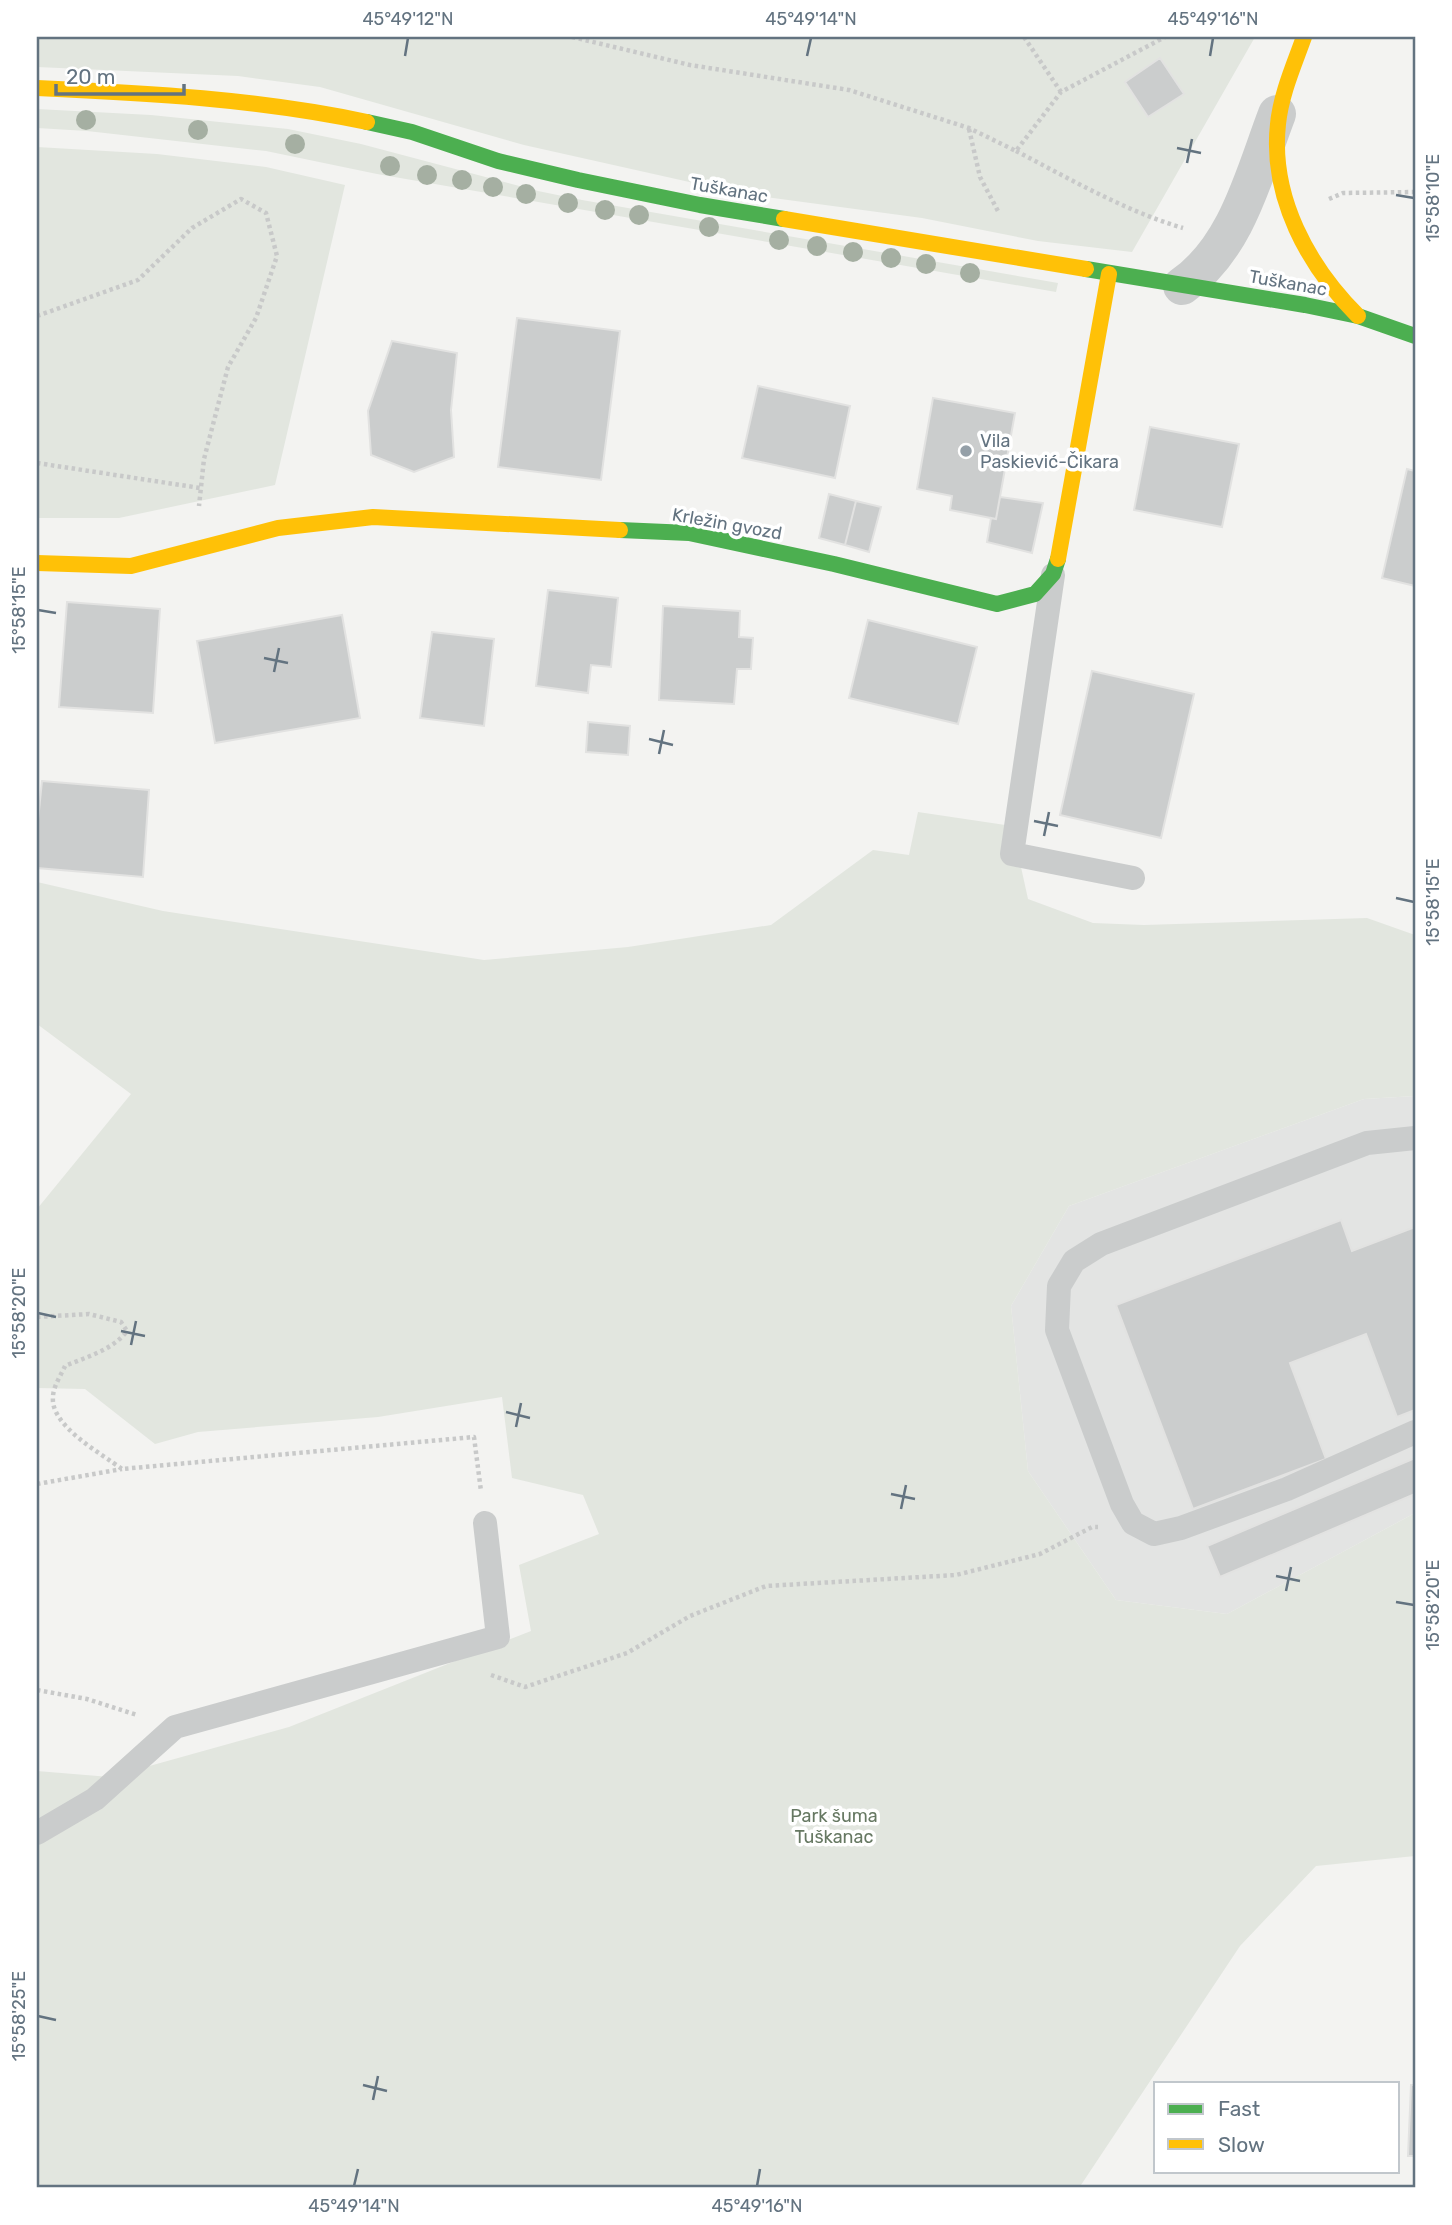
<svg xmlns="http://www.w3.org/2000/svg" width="1452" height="2225" font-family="Rubik,sans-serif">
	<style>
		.built { fill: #e3e4e3 }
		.green { fill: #e2e6df }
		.building { fill: #cbcdcd; stroke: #e2e2e1; stroke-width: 2 }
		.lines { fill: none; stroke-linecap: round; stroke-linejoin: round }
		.path { stroke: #c8c9c9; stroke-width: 4.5; stroke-dasharray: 3.5 3.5; stroke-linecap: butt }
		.lane { stroke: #cacccc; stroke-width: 24 }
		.street { stroke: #cacccc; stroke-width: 38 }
		.fast { stroke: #4caf50; stroke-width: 16 }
		.slow { stroke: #ffc107; stroke-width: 16 }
		.tree { fill: #a5afa2 }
		.ticks { fill: none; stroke: #637380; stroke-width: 2.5 }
		.poi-dot { fill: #95a0a8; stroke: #fff; stroke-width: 2.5 }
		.labels { text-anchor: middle; stroke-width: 7; stroke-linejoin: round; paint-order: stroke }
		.street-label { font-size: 18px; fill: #637380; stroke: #fff }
		.poi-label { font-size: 18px; fill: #637380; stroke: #fff; text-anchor: start }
		.park-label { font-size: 18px; fill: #667862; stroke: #fff }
		.neatline { fill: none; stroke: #637380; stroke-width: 2.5 }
		.ticks-label { font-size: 18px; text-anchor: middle; fill: #637380 }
	</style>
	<rect width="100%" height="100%" fill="#f3f3f1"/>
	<!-- built -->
	<path class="built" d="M1415,1096V1513L1227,1614L1116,1600L1028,1471L1011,1306L1069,1206L1364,1099Z"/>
	<!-- green -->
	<path class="green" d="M37,37H1255L1132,252L1038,241L922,218L743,194L524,145L320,87L238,76L37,67Z
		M37,109L151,115L288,129L361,144L538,191L582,200L1058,283L1056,292L377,174L266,151L87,131L37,128Z
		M37,147L157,154L266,167L345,185L275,485L119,518H37Z
		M918,812L1012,826L1028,899L1093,923L1144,925L1367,918L1415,935V1096L1364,1099L1069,1206L1011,1306L1028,1471L1116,1600L1227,1614L1415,1513V1856L1316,1866L1240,1946L1079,2188H37V1771L110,1777L289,1727L531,1631L519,1565L599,1534L583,1495L512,1478L502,1397L378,1417L198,1432L155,1444L85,1389L37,1388V1209L131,1094L37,1024V882L163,911L484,960L628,947L771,925L873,850L909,855Z"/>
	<!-- building -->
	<path class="building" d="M1160,58L1184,94L1148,117L1125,82Z
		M517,318L620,331L601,480L498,467Z
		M392,341L457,353L451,410L454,457L414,472L371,455L368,411Z
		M758,386L850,406L835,478L742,458Z
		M933,398L1015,413L996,519L950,510L952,496L917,489Z
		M1150,427L1239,444L1222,527L1134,510Z
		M1407,469L1415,471V586L1382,578Z
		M829,494L856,501L845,545L819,538Z
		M1000,497L1043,503L1032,553L987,542L991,518L996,519Z
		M856,501L881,507L869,552L845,545Z
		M548,590L618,598L611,667L591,665L588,693L536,686Z
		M67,602L160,609L153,713L59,707Z
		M663,606L740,611L739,637L753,638L751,669H737L734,704L659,700Z
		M342,615L360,718L215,743L197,641Z
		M868,620L977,647L958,724L849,698Z
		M432,632L494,639L484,726L420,718Z
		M1092,671L1194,694L1161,838L1060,815Z
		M588,722L630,726L628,755L586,752Z
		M42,781L149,790L143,877L37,868V830Z
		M1341,1220L1352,1251L1415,1227V1410L1397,1417L1366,1334L1290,1363L1326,1459L1193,1509L1116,1305Z
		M1415,1458V1494L1220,1577L1207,1546Z
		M1411,2085H1415V2156H1408Z"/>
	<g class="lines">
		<!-- path -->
		<path class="path" d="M572,37L690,65L849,90L969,128L1016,151L1061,92L1165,37
			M1024,37L1061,92
			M969,129L980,177L999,213
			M1016,151C1070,179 1125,211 1183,228
			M1329,199L1343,193L1415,192
			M37,316L138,280L192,228L241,199L266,213L277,256L256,318L228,367L204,459L199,506
			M37,463L200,488
			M37,1317L89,1314L121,1322L127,1331C113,1350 86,1357 65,1366C61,1375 53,1387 53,1397C50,1426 102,1454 122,1469L474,1437L481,1491
			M37,1484L122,1469
			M491,1675L525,1687L627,1653L690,1616L766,1586L956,1575L1040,1554L1092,1527H1098
			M37,1690L87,1699L137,1715"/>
		<!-- lane -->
		<path class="lane" d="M1053,575L1012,854L1133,878
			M1415,1138L1367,1143L1101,1244L1074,1261L1059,1286L1057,1330L1122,1504L1133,1523L1154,1534L1181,1528L1287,1489L1415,1432
			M37,1833L95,1799L175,1727L498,1637L485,1523"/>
		<!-- street -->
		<path class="street" d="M1182,286C1237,248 1254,174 1277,114"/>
		<!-- fast -->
		<path class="fast" d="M367,122L412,132L498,161L578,180L700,205L784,219
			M1086,269L1305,305L1358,316L1415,336
			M620,530L689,533L834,564L997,604L1035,594L1053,574L1058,559"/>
		<!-- slow -->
		<path class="slow" d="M1304,37C1294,65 1281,94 1278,124C1270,197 1308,266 1358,316
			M37,88C148,93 258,99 367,122
			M784,219L1086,269
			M1058,559L1109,274
			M37,563L131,566L278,528L373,517L620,530"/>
	</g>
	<!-- trees -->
	<g class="tree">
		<circle cx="86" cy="120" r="10"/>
		<circle cx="198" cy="130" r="10"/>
		<circle cx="295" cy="144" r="10"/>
		<circle cx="390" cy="166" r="10"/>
		<circle cx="427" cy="175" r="10"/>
		<circle cx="462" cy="180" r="10"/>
		<circle cx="493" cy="187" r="10"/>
		<circle cx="526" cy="194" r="10"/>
		<circle cx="568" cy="203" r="10"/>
		<circle cx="605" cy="210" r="10"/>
		<circle cx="639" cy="215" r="10"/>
		<circle cx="709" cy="227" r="10"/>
		<circle cx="779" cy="240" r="10"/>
		<circle cx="817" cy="246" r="10"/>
		<circle cx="853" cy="252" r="10"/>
		<circle cx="891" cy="258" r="10"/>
		<circle cx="926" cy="264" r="10"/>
		<circle cx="970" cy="273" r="10"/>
	</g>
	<!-- ticks -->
	<path class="ticks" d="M405,56L408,38M807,56L811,38M1210,56L1213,38M1177,148L1201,153M1187,163L1192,139M1396,195L1414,198M38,610L56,613M264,658L288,663M274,672L279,648M649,739L673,745M659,754L664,730M1034,821L1058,826M1044,836L1049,812M1396,898L1414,902M38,1313L56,1317M121,1331L145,1336M131,1345L136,1321M506,1412L530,1418M516,1427L521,1403M891,1494L915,1499M901,1509L906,1485M1276,1576L1300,1581M1286,1591L1291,1567M1396,1602L1414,1605M38,2016L56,2020M363,2085L387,2091M373,2100L378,2076M354,2186L358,2169M757,2186L760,2169"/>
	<!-- markers -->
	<circle class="poi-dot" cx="966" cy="451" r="7"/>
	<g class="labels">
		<!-- street labels -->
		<g class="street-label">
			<text transform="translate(729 190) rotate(10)" y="6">Tuškanac</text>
			<text transform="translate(1288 283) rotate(10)" y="6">Tuškanac</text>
			<text transform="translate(727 524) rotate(10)" y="6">Krležin gvozd</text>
		</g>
		<!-- poi labels -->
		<g class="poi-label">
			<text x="980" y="447">Vila<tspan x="980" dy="21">Paskiević-Čikara</tspan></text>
		</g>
		<!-- park labels -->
		<g class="park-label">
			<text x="834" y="1822">Park šuma<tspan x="834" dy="21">Tuškanac</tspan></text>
		</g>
	</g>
	<!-- border -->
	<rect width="1452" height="2225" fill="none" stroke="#ffffff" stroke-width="77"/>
	<!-- legend -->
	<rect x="1154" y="2082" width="245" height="91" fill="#ffffff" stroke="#c1c7cc" stroke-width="2"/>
	<rect x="1168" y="2104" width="35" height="10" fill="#4caf50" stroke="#c1c7cc" stroke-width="2"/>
	<text x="1218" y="2116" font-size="21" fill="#637380">Fast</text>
	<rect x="1168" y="2139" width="35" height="10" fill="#ffc107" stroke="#c1c7cc" stroke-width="2"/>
	<text x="1218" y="2152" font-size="21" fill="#637380">Slow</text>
	<!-- scale -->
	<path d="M56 84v10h128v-10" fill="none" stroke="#637380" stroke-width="3.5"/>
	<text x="66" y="84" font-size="21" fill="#637380" stroke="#ffffff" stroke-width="5" paint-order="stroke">20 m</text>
	<rect x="38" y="38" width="1376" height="2148" class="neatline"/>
	<g class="ticks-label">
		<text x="408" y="25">45°49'12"N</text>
		<text x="811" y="25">45°49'14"N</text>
		<text x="1213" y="25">45°49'16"N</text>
		<text transform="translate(1433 198) rotate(-90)" y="6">15°58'10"E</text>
		<text transform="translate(19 610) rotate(-90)" y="6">15°58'15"E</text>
		<text transform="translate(1433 902) rotate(-90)" y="6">15°58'15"E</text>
		<text transform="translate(19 1313) rotate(-90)" y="6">15°58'20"E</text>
		<text transform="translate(1433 1605) rotate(-90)" y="6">15°58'20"E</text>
		<text transform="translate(19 2016) rotate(-90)" y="6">15°58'25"E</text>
		<text x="354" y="2212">45°49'14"N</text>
		<text x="757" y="2212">45°49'16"N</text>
	</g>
</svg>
